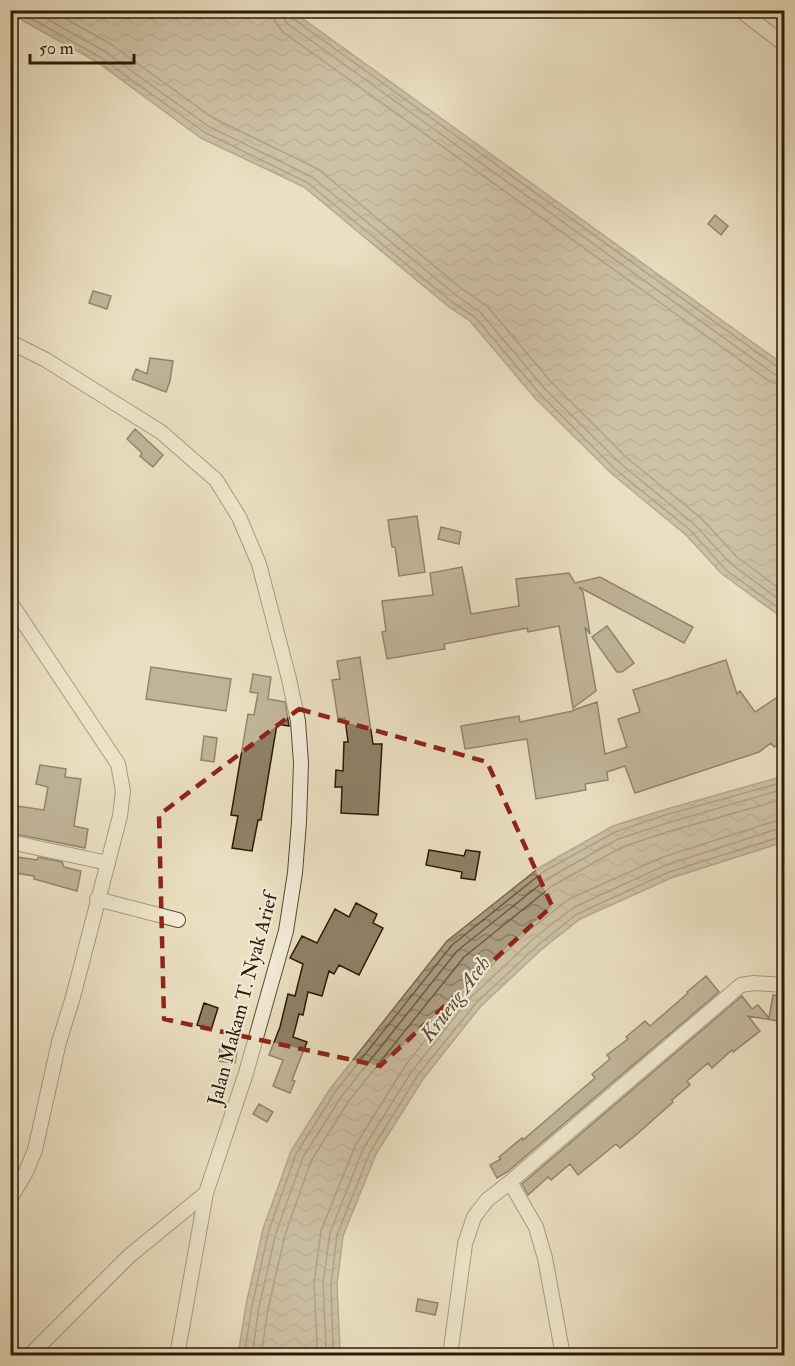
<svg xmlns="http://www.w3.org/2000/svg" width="795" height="1366" font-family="'IM FELL Double Pica',serif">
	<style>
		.water { fill: url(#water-waves); stroke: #78684f; stroke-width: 1.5 }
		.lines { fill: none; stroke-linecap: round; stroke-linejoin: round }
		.shore { stroke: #6c5b42; stroke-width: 1.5 }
		.building { fill: #8f8066; stroke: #2d1a05; stroke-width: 1.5 }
		.minor-casing { stroke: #5c4b34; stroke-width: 16 }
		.minor { stroke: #f1ead6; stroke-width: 14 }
		.marked { fill: none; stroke: #8f2418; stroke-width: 4.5; stroke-dasharray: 12 8; stroke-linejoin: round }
		.labels { text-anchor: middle; stroke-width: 4.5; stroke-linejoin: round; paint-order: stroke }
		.street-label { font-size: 20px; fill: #2d1a05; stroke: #f1ead6 }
		.water-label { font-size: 21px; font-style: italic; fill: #5f4e36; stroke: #f1ead6 }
	</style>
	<defs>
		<pattern id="water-waves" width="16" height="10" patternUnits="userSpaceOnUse" patternTransform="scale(1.5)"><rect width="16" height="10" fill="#aa9c80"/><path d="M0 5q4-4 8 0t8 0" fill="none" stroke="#8b7e67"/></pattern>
	</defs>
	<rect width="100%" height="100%" fill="#eadfc0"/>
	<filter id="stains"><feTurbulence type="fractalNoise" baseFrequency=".00333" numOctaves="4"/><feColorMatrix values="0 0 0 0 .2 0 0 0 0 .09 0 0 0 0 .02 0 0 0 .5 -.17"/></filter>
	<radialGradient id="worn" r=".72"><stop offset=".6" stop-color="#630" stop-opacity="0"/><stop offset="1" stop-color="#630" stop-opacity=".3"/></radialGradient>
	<!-- water -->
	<path class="water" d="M11,10L292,11L784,365V619L722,574L686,535L612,474L535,398L470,321L449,307L304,187L201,138L97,62L11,14Z
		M784,776V842L671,878L580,919L542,949L480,1007L423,1079L376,1154L343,1236L337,1285L340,1350L336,1355H238L246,1305L263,1229L291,1151L330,1089L447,941L540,867L613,826L660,811Z"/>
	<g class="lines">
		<!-- shore -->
		<path class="shore" d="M16,10L100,57L204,132L308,183L452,302L475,317L540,394L616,470L690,530L726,570L784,612
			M31,10L104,51L208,126L312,177L457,296L480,312L545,389L621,464L695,525L731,564L784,603
			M50,10L109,43L213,118L318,169L462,289L487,306L552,383L627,458L701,518L737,557L784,592
			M273,10L275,22L283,32L769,381L784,386
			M282,10L283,18L288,24L774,374L784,377
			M289,10L292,18L779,368L784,369
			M244,1356L252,1306L269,1230L296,1154L335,1092L452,945L543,872L615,832L662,816L784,782
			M252,1356L259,1307L276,1233L303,1157L341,1097L457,951L547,879L618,839L664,824L784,789
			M261,1356L268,1309L285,1235L311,1161L348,1102L464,957L552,886L622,847L667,832L784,799
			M315,1356L317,1343L314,1283L321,1231L355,1146L405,1066L462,993L527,932L569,899L663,857L772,822L784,820
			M324,1356L326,1345L323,1283L330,1233L363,1149L412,1071L470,998L533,939L574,907L666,865L774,830L784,829
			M331,1356L333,1347L331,1285L337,1235L370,1152L418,1075L476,1003L538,945L577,914L669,872L777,838L784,837"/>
	</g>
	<!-- building -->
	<path class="building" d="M715,215L728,226L721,235L708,224Z
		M93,291L111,296L107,309L89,303Z
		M150,358L173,361L170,381L166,392L132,379L136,369L147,374Z
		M135,429L163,455L153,467L140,456L142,453L127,439Z
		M417,516L425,572L399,576L395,547H392L388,520Z
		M441,527L461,532L459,544L438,539Z
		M462,567L471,614L519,606L516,579L569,573L575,583L600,577L693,627L684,643L579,587L583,592L590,634L585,627L596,691L573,708L559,626L528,632L527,628L444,644L445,649L387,659L382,632L386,631L382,601L433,595L430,573Z
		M607,626L634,663L622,672H617L592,637Z
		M360,657L373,744H382L378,815L341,813L342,787H335L336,770L343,771L344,742H348L345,718L338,719L332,680L340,679L337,661Z
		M726,660L737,694L740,691L755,712L779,696L784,704V740L774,747L771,743L759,752L635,793L625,766L607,772L608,780L585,784L586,790L536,799L527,739L465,749L461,726L519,716L520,722L573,711V710L597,702L605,754L627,747L618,719L640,712L633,690Z
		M151,667L231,679L226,711L146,699Z
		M253,674L271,677L268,699L285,702L289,726L277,724L261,820H258L252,851L232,848L238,816L231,815L248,714L254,715L258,693L250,692Z
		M204,736L217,738L214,762L201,760Z
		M40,765L66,769L65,777L81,779L74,826L88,829L85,848L10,833V805L44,810L48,787L36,784Z
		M429,850L464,856L466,850L480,852L475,880L461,878L462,872L426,865Z
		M10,856L37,860L38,857L62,862L64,867L81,871L77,891L34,879V876L10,872Z
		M356,903L377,914L373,923L383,928L359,975L339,965L334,974L329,971L322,996L308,992L303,1015L299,1014L293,1037L307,1042L292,1080L295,1081L290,1093L273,1086L283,1060L269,1055L280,1027L288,994L295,996L303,964L290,958L302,936L317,943L335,909L349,917Z
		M706,976L719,992L507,1172L497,1178L490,1165L501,1159L499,1157L522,1138L523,1140L595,1078L592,1074L610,1059L607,1055L628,1039L626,1037L645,1021L650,1026L688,993L687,992Z
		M773,995L784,997V1022L748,1016L760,1031L733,1052L732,1050L712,1068L708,1063L687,1081L690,1085L672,1100L673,1102L636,1135L620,1148L616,1144L578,1175L570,1164L551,1180L548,1177L528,1195L527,1193L522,1184L742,996L752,1009L758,1005L769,1018Z
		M204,1003L218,1008L211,1030L197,1025Z
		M220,1048L237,1051L235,1063L218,1061Z
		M259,1104L273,1112L267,1122L253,1114Z
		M418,1299L438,1303L435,1315L416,1311Z"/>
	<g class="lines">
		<!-- minor casing -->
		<g class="minor-casing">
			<path id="minor" d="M740,10L784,44
				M10,342L46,360L161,432L216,480L239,517L259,564L289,679L298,721L301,763L299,822L295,873L286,931L246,1073L206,1193L177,1356
				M10,602L118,764L123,791L120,816L73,997L59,1042L35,1150L26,1172L10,1199
				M10,842L108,863
				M97,899L178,920
				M510,1182L536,1227L545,1258L563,1356
				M29,1356L128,1257L206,1193
				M450,1356L465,1244L474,1217L487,1200L510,1182L741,985L754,983L784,985"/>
		</g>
		<!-- minor -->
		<use href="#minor" class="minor"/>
	</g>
	<!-- marked area -->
	<path d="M0 0H795V1366H0ZM299,709L487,762L552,906L380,1066L164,1019L159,815Z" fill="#eadfc0" fill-opacity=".55" fill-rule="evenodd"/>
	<path class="marked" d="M299,709L487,762L552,906L380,1066L164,1019L159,815Z"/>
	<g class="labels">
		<!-- street labels -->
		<g class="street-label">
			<text transform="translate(242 999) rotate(-75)" y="7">Jalan Makam T. Nyak Arief</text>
		</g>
		<!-- water labels -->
		<g class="water-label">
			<text transform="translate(455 999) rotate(-53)" y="7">Krueng Aceh</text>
		</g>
	</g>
	<!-- margin -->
	<rect width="795" height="1366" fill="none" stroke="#eadfc0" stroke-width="36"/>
	<rect x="12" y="12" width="771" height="1342" fill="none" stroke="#2d1a05" stroke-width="3"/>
	<rect x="18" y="18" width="759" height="1330" fill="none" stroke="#2d1a05" stroke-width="1.5"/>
	<!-- scale -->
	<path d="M30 54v9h104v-9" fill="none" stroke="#2d1a05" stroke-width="3"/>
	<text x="39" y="54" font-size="18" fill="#2d1a05" stroke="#f1ead6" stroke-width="4.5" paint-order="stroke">50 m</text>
	<rect width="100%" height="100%" filter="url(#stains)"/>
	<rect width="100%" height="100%" fill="url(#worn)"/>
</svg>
